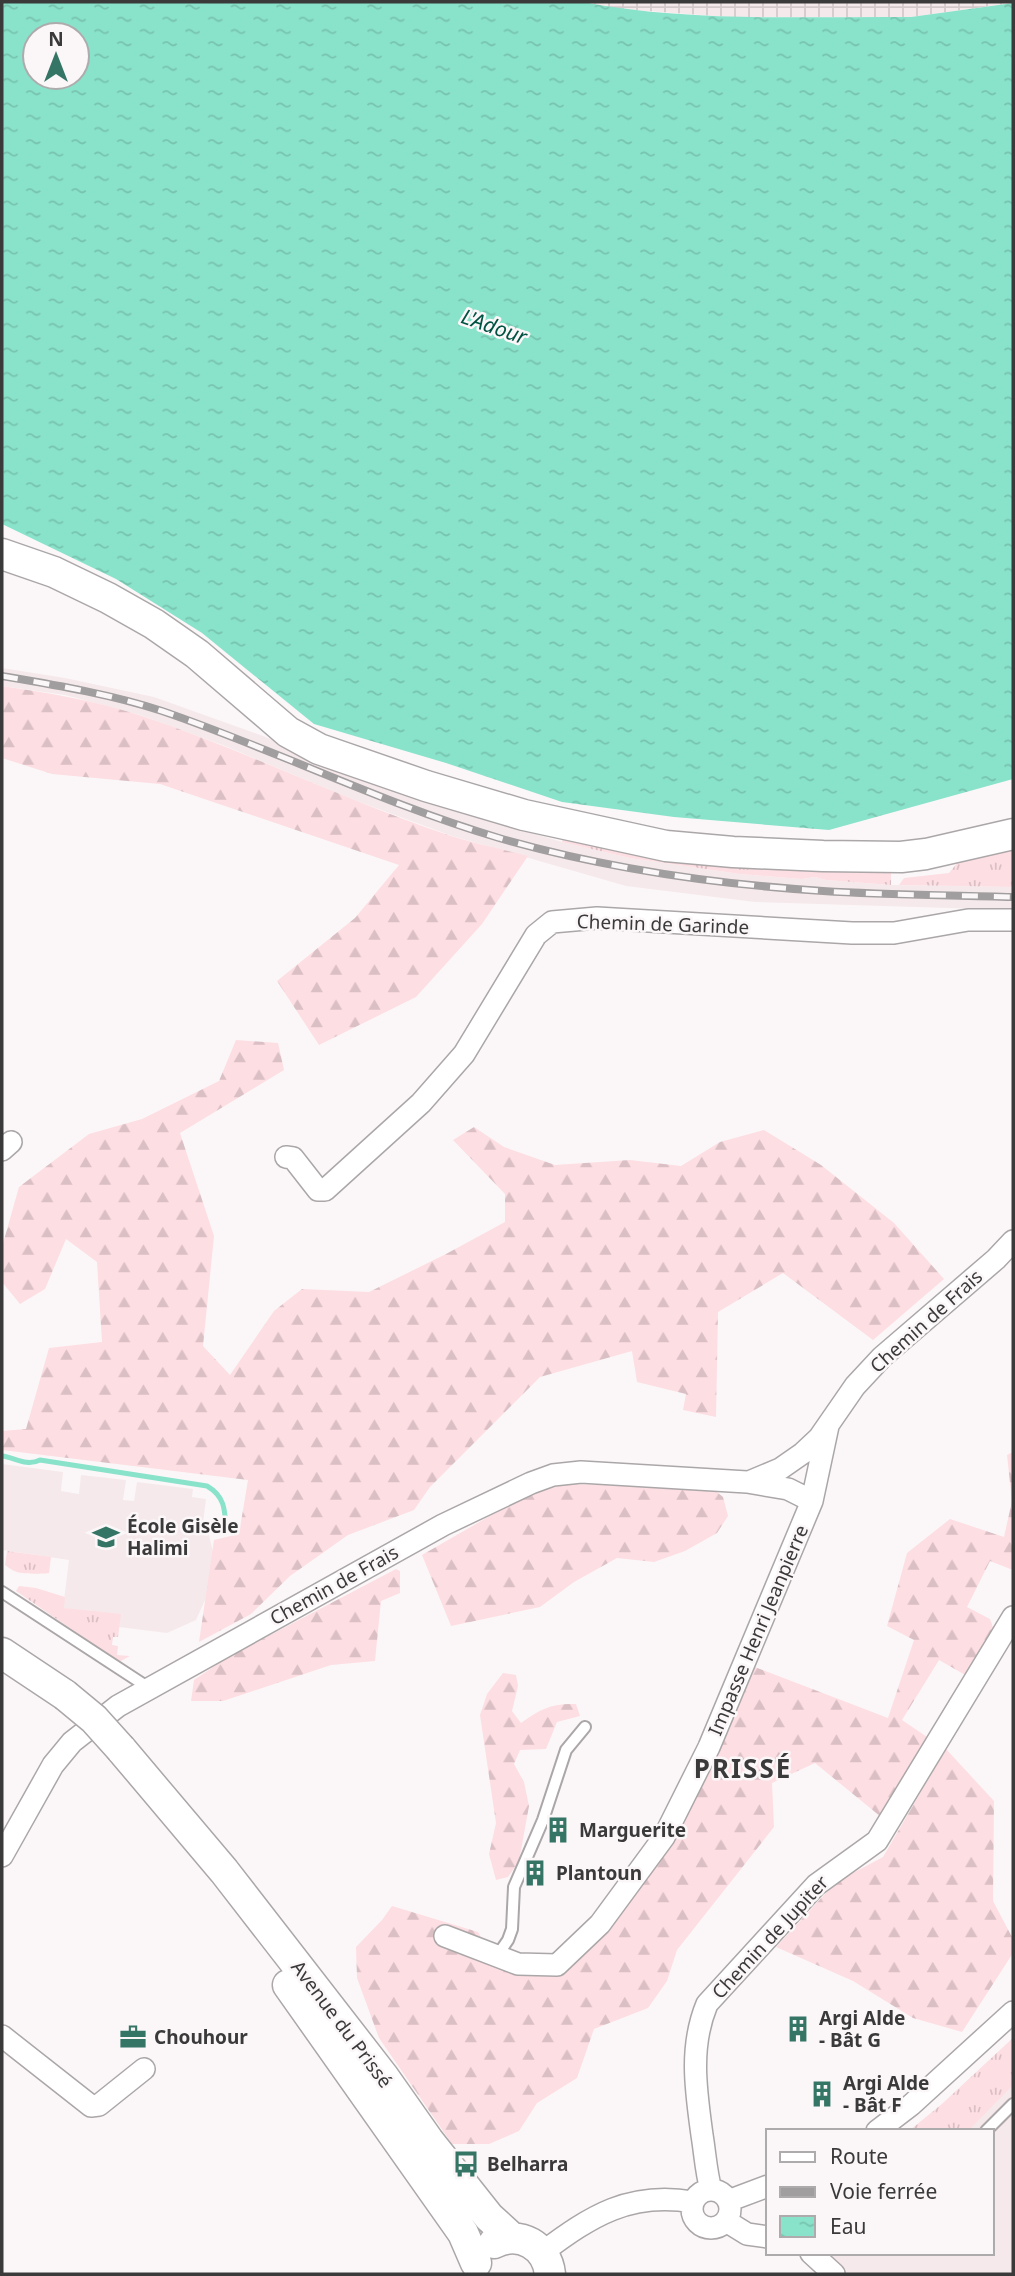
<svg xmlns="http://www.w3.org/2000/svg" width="1015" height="2276" font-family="'Noto Sans',sans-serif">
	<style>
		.built { fill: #f6e9eb }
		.industrial { fill: url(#industrial-grid) }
		.grass { fill: url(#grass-tufts) }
		.forest { fill: url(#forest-firs) }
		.water { fill: url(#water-ripples); fill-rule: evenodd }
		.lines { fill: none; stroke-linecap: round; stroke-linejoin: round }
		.stream { stroke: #89e2ca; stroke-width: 5 }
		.lane-casing { stroke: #aba7a8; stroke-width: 14 }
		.street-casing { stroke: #aba7a8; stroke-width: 24 }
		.secondary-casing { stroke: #aba7a8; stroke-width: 33 }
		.lane { stroke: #fff; stroke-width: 10 }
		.street { stroke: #fff; stroke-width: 21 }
		.secondary { stroke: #fff; stroke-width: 30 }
		.rail-casing { stroke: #a19e9f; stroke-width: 8 }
		.rail { stroke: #fbf7f8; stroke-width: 5; stroke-dasharray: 16; stroke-linecap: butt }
		.secondary-bridge-casing { stroke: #aba7a8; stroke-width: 33; stroke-linecap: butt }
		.secondary-bridge { stroke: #fff; stroke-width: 30 }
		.labels { text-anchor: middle; stroke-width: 5; stroke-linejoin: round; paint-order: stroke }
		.street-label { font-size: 19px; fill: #3b3a3a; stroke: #fbf7f8 }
		.poi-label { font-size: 19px; font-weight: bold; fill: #3b3a3a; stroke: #fbf7f8; text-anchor: start }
		.water-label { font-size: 21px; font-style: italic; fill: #005243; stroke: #fbf7f8 }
		.district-label { font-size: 26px; font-weight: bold; letter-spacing: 2px; fill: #3b3a3a; stroke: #fbf7f8 }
	</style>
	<defs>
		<pattern id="industrial-grid" width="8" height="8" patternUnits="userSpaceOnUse" patternTransform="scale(1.75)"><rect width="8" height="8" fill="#f6e9eb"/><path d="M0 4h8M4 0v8" fill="none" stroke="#d4c9ca"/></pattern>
		<pattern id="grass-tufts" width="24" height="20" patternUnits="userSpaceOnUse" patternTransform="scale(1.75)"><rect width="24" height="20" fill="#fddee3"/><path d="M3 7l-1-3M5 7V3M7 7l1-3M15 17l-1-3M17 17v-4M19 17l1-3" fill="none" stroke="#dabfc4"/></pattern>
		<pattern id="forest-firs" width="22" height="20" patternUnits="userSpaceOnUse" patternTransform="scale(1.75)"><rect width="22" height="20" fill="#fddee3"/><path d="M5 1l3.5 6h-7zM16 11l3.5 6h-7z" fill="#dabfc4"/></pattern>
		<pattern id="water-ripples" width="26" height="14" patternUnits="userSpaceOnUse" patternTransform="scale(1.75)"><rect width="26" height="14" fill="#89e2ca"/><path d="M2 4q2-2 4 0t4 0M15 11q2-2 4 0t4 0" fill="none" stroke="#77c3ae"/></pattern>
	</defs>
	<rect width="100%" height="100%" fill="#fbf7f8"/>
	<!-- built -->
	<path class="built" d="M2,668L65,678L154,697L263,736L424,801L562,842L630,858L740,874L802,879L815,877L826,880L891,885L1013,887V910L755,902L626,886L452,836L354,800L225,746L140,715L65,695L2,686Z
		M2,1464L63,1472L61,1491L79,1494L81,1475L126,1480L123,1500L134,1501L137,1482L193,1489L192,1497L206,1499L203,1523H206L215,1560L210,1589L196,1620L167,1633L119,1627L120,1614H107L63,1608L69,1560L2,1550Z
		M1013,2038V2274H847L829,2253H992V2131H909L942,2104Z"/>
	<!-- industrial -->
	<path class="industrial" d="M583,2H1013V3L911,17H728L619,9Z"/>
	<!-- grass -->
	<path class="grass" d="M564,835L891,867V885L826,880L815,877L802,879L740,874L630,858L562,842Z
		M1013,847V887L899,885L904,878L949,873L958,862Z
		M7,1551L51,1557L49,1573C45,1574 22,1574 17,1572C13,1571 9,1568 5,1565Z
		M19,1586L36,1588L65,1597L64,1608L121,1614L118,1637H113L112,1645L118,1646L117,1655L130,1656L119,1662L16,1591Z
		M1013,2038V2085L968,2131H909L942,2104Z"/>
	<!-- forest -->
	<path class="forest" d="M2,686C49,693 97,701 142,716C247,751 346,801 451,836C476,844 502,849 528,856L482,924L416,997L319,1045L277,981L355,918L399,865L160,784L52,774L2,758Z
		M236,1040L278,1043L284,1070L180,1133L214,1236L203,1346L230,1375L274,1311L302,1289L369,1292L446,1254L505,1222V1194L453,1140L474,1127L504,1147L555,1165L630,1160L681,1166L720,1142L764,1130L821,1165L894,1223L944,1279L873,1340L783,1273L718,1312L716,1417L683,1410L686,1394L637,1382L632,1351L540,1377L430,1487L414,1510L348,1535L290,1576L251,1614L199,1642L214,1540L239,1534L248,1480L2,1450V1431L26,1429L49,1348L102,1342L97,1262L66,1239L45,1289L20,1304L2,1282V1247L19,1187L89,1134L142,1119L219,1081Z
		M1013,1452V1570L990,1561L967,1607L990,1619L996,1636L967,1676L939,1660L902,1720L933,1741L886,1821L815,1763L772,1783L774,1827L677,1950L667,1981L648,2008L594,2029L577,2078L537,2103L519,2131L489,2144H452L379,2038L357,1978L356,1947L382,1920L392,1906L478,1932L497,1964L531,1974L607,1929L752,1666L888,1718L914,1640L887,1626L907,1553L950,1519L1004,1537L1012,1501L1007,1455Z
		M568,1484L712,1488L723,1497L728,1516L717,1533L685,1551L654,1562L617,1558L574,1582L540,1607L451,1626L422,1555L528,1494Z
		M396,1569L400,1571V1593L381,1601L375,1661L331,1665L223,1701H191L194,1680L228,1657Z
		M503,1673L516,1675L518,1686L512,1711L521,1723C540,1709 552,1703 576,1704L580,1716L557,1722L546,1749L520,1750L514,1764L524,1782L529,1806L519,1861L508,1877L496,1880L489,1854L496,1823L480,1715L487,1694Z
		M946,1749L994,1801L993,1901L1013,1939V1953L962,2032L913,2018L853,1981L776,1947L836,1882L883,1857Z"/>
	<!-- water -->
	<path class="water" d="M2,2H583C682,21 785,17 886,17H911L1013,3V779L829,830L674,817L562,802L446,763L314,724L202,633L116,579L2,524ZM35,35H77V77H35Z"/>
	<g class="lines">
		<!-- stream -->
		<path class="stream" d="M2,1456C14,1457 26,1467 40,1460L207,1486C226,1497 225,1512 226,1532"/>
		<!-- lane casing -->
		<g class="lane-casing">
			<path id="lane" d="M2,1592L149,1688
				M497,1956L508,1940L512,1929L514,1887L543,1820L566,1750L585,1727
				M986,2131L1013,2104"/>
		</g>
		<!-- street casing -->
		<g class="street-casing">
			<path id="street" d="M2,1150L11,1142
				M286,1157L293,1158L318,1190H325L421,1103L464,1054L536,935L552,922L597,918L852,933H894L968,920H1013
				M749,1482L780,1469L803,1453L819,1438L855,1386L882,1357L996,1259L1013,1241
				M2,1856L53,1765L72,1742L118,1706L443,1525L531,1483L553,1475L581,1472L747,1482L788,1489L812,1501
				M445,1936L518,1964L557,1965L600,1924L664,1837L709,1747L812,1501L828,1426
				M2,2036L91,2106L99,2105L144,2069
				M877,2131L911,2105L1013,2012
				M692 2209a19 19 0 1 1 38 0a19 19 0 1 1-38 0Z
				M711,2190C706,2172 705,2153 702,2135C696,2091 689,2047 707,2004L816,1885L877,1841L1013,1617
				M728,2201L768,2186
				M726,2221L747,2234L768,2237
				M543,2252C591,2216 630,2191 693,2202
				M811,2253L834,2274"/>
		</g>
		<!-- secondary casing -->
		<g class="secondary-casing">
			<path id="secondary" d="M2,554L54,572L108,598L154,624L197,654L288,732L319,749L426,786L524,815L666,846L733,852L823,856L901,857L926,854L1013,834
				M2,1653L65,1695
				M121,1749L224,1871L383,2076L428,2140L489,2217L512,2238
				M288,1985L463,2233L476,2263
				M494,2243C520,2230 547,2246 550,2274"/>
		</g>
		<!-- lane -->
		<use href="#lane" class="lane"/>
		<!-- street -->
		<use href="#street" class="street"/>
		<!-- secondary -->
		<use href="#secondary" class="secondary"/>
		<!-- rail casing -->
		<g class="rail-casing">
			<path id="rail" d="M2,676C55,685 110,694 162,711C276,750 384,804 499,838C604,868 713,884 823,891C886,895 950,895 1013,897"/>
		</g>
		<!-- rail -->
		<use href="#rail" class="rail"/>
		<!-- secondary-bridge casing -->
		<g class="secondary-bridge-casing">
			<path id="secondary-bridge" d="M65,1695L94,1719L121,1749"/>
		</g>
		<!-- secondary-bridge -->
		<use href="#secondary-bridge" class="secondary-bridge"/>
	</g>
	<!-- icons -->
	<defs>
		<g id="school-bare" transform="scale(2.1)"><path d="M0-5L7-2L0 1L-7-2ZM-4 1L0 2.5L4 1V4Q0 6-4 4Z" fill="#347565" stroke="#fbf7f8" stroke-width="2.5" paint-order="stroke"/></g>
		<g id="building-bare" transform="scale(2.1)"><path d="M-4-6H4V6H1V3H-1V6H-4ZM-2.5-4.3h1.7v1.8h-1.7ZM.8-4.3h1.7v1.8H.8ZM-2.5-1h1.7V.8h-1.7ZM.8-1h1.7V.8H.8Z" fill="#347565" stroke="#fbf7f8" stroke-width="2.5" paint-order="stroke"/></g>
		<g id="office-bare" transform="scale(2.1)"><path d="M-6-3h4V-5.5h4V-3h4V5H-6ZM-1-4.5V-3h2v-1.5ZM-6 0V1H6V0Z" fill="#347565" stroke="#fbf7f8" stroke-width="2.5" paint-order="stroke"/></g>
		<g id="bus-bare" transform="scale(2.1)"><path d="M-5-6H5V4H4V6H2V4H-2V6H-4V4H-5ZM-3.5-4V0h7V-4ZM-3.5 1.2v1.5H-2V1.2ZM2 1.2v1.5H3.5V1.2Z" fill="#347565" stroke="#fbf7f8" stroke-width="2.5" paint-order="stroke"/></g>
	</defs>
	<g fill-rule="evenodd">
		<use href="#school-bare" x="106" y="1537"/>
		<use href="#building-bare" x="558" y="1830"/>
		<use href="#building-bare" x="535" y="1873"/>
		<use href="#building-bare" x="798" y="2029"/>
		<use href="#office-bare" x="133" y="2037"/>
		<use href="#building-bare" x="822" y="2094"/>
		<use href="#bus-bare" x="466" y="2164"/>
	</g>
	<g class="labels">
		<!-- street labels -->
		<g class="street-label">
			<text transform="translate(663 924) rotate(2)" y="7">Chemin de Garinde</text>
			<text transform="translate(926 1321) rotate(-42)" y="7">Chemin de Frais</text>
			<text transform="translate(334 1585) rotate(-29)" y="7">Chemin de Frais</text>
			<text transform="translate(758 1630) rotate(-67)" y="7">Impasse Henri Jeanpierre</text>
			<text transform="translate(770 1937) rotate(-47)" y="7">Chemin de Jupiter</text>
			<text transform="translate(342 2024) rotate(53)" y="7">Avenue du Prissé</text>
		</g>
		<!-- poi labels -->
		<g class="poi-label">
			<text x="127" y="1533">École Gisèle<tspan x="127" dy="22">Halimi</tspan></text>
			<text x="579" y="1837">Marguerite</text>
			<text x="556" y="1880">Plantoun</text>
			<text x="819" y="2025">Argi Alde<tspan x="819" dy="22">- Bât G</tspan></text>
			<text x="154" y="2044">Chouhour</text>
			<text x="843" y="2090">Argi Alde<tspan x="843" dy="22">- Bât F</tspan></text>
			<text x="487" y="2171">Belharra</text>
		</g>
		<!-- water labels -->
		<g class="water-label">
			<text transform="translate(494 327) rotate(19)" y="7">L'Adour</text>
		</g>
		<!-- district labels -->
		<g class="district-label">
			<text x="743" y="1778">PRISSÉ</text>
		</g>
	</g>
	<!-- border -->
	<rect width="1015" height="2276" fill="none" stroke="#3b3a3a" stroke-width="7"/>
	<!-- legend -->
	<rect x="766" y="2129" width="228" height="126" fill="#fbf7f8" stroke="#aeabac" stroke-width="2"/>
	<rect x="780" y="2152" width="35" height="10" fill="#ffffff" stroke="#aeabac" stroke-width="2"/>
	<text x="830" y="2164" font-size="21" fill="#3b3a3a">Route</text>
	<rect x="780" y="2187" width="35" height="10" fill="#a19e9f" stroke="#aeabac" stroke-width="2"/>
	<text x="830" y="2199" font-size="21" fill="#3b3a3a">Voie ferrée</text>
	<rect x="780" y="2216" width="35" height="21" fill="url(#water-ripples)" stroke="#aeabac" stroke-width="2"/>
	<text x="830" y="2234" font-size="21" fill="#3b3a3a">Eau</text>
	<!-- north arrow -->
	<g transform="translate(56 56)"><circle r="33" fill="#fbf7f8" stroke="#aeabac" stroke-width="2"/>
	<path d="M0-5L12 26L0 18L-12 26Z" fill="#347565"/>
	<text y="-10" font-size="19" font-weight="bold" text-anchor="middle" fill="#3b3a3a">N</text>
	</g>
</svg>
